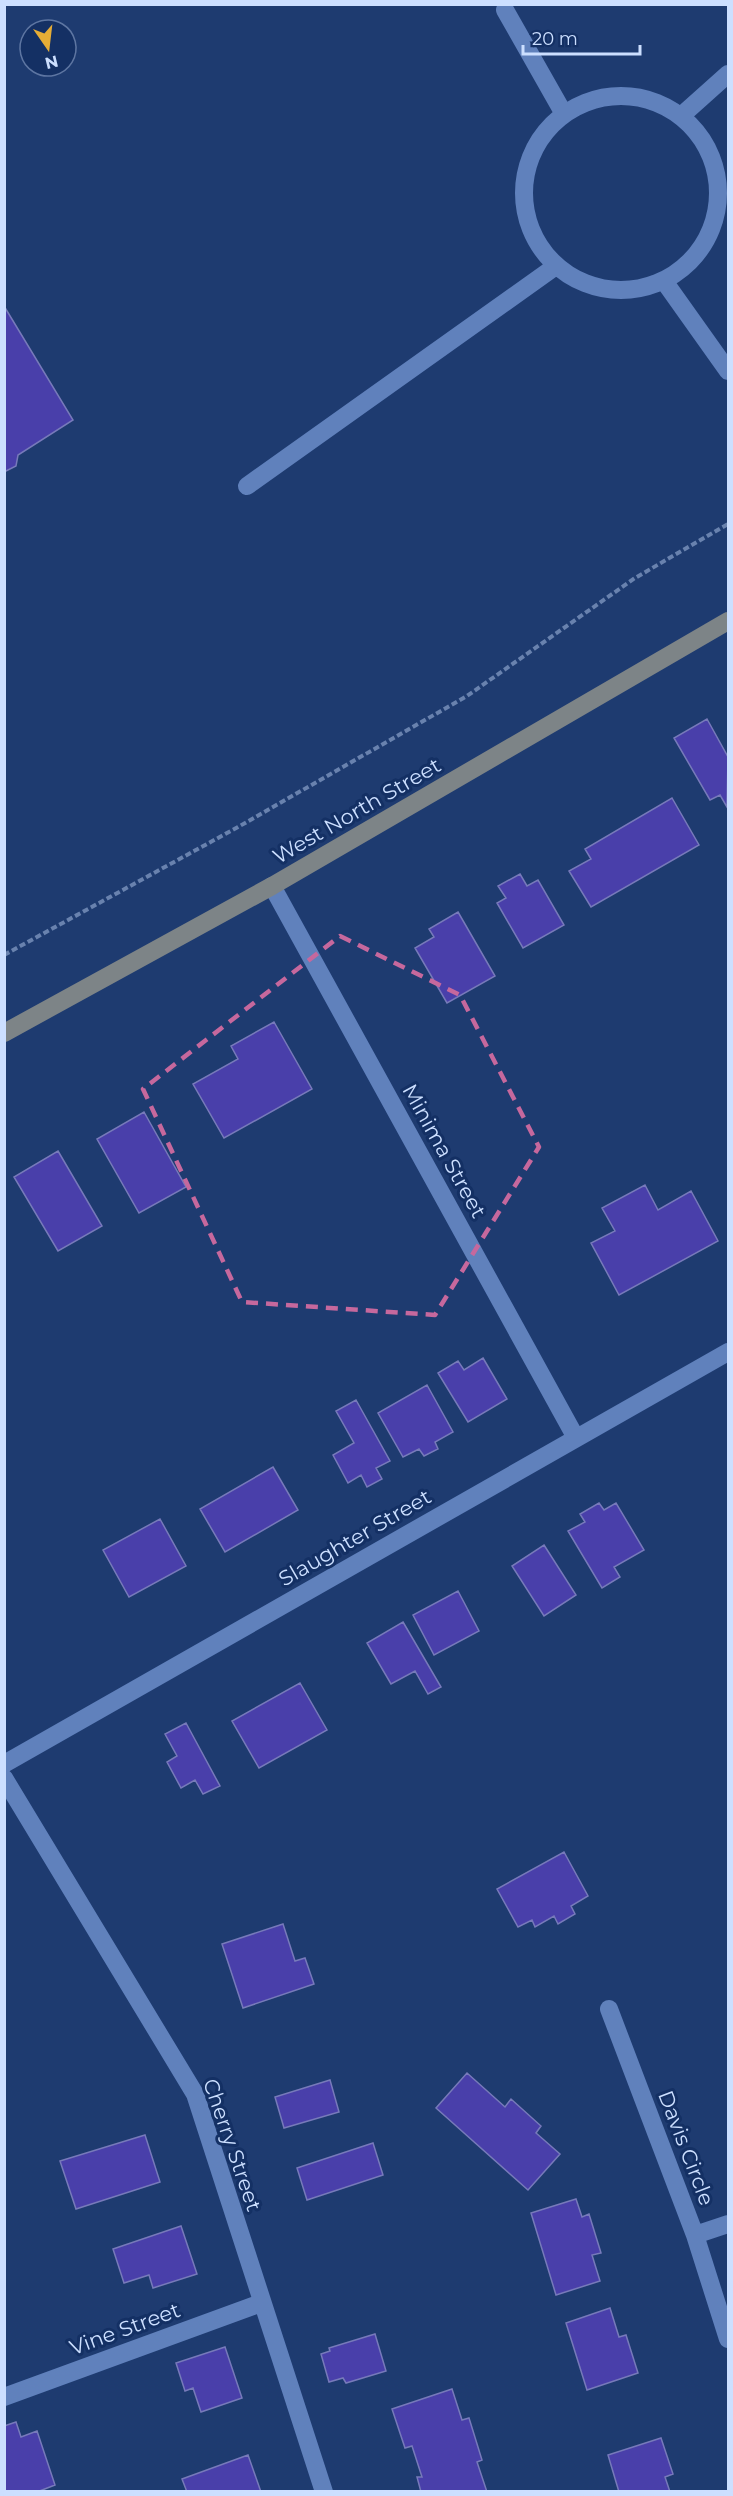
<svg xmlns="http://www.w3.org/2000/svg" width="733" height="2496" font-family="Montserrat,sans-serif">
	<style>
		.building { fill: #493faa; stroke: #777aba; stroke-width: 1.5 }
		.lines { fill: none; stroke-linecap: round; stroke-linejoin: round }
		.path { stroke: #6982ae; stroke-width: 4; stroke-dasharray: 6 3; stroke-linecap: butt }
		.street { stroke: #6081bc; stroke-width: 18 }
		.secondary { stroke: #7d8487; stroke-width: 18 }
		.marked { fill: none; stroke: #c6689d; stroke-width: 4.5; stroke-dasharray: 12 8; stroke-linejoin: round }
		.labels { text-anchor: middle; stroke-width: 6; stroke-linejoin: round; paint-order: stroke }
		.street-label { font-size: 21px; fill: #ccdfff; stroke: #143064 }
	</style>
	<rect width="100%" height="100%" fill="#1e3b70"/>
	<!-- building -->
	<path class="building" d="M4,306L73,420L18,455L16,466L4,472Z
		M707,719L728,757L727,807L720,795L710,800L674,738Z
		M672,798L699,845L591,907L569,871L591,859L585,849Z
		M520,874L527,886L538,880L564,925L523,948L497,903L506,898L498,886Z
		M458,912L495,976L447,1003L415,948L434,937L429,929Z
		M274,1022L312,1089L224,1138L193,1084L238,1059L231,1046Z
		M144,1112L186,1187L139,1213L97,1139Z
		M58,1151L102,1226L58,1251L14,1177Z
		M645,1185L658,1210L691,1191L718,1241L619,1295L591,1243L615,1231L602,1208Z
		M483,1358L507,1399L468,1422L438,1373L458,1361L464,1370Z
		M427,1385L453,1432L435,1442L438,1449L424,1456L419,1449L403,1457L378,1413Z
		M356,1400L390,1461L376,1468L382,1479L367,1487L361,1475L348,1483L333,1455L354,1443L336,1411Z
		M273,1467L298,1510L225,1552L200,1509Z
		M599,1503L604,1510L616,1503L644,1550L614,1567L620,1577L602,1588L568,1531L585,1522L580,1514Z
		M160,1519L186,1566L129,1597L103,1550Z
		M544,1545L576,1595L544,1616L512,1566Z
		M458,1591L479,1631L434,1655L413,1615Z
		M403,1622L441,1687L428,1694L415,1671L391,1684L367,1643Z
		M300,1683L327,1730L259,1768L232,1721Z
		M186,1723L220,1786L203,1794L195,1780L181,1788L167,1762L177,1756L165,1734Z
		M564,1852L588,1896L571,1906L575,1914L558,1924L554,1916L535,1927L532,1920L518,1927L497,1889Z
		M283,1924L295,1961L305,1958L314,1984L243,2008L222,1944Z
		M467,2073L505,2107L511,2099L541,2126L536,2133L560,2154L528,2190L436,2108Z
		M330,2080L339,2112L284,2128L275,2097Z
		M145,2135L160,2182L76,2209L60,2161Z
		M373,2143L383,2175L307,2200L297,2168Z
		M576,2199L582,2217L589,2214L601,2253L592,2255L600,2281L556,2295L531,2213Z
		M181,2226L197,2274L153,2288L149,2275L124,2283L113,2249Z
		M610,2308L619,2337L626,2335L638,2373L587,2390L566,2323Z
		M375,2334L386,2371L346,2383L343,2378L329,2382L321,2354L330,2351L329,2348Z
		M225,2347L242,2398L201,2412L193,2388L185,2391L176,2363Z
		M452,2389L462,2420L469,2418L482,2460L477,2462L487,2492H421L417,2477H422L412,2446L405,2448L392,2409Z
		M16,2422L21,2437L37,2431L55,2485L37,2492H4V2426Z
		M661,2438L673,2474L665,2477L670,2492H619L608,2455Z
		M248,2455L261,2492H187L182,2479Z"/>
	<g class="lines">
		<!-- path -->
		<path class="path" d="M4,955L238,827L467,696L635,578L728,524"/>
		<!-- street -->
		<path class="street" d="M505,10L564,114
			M524 193a97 97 0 1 1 194 0a97 97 0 1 1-194 0Z
			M681,116L728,74
			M664,281L728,371
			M247,486L556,266
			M272,886L576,1438
			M4,1764L728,1352
			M4,1778L195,2094L324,2492
			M609,2009L695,2235L728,2339
			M695,2235L728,2224
			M4,2397L261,2303"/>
		<!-- secondary -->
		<path class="secondary" d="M4,1033L272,886L728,621"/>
	</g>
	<!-- marked area -->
	<path class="marked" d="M340,936L460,995L539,1147L435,1315L242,1302L143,1089Z"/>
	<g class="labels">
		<!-- street labels -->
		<g class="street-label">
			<text transform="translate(357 811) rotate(-30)" y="7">West North Street</text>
			<text transform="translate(444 1151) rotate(61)" y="7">Minima Street</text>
			<text transform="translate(355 1538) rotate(-30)" y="7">Slaughter Street</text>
			<text transform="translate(232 2145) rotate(71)" y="7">Cherry Street</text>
			<text transform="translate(686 2148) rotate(69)" y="7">Davis Circle</text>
			<text transform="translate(125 2329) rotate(-20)" y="7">Vine Street</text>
		</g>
	</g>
	<!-- border -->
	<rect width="733" height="2496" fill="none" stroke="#ccdfff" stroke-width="12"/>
	<!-- north arrow -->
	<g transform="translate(48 48) rotate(166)"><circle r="28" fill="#143064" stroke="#5e76a2" stroke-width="1.5"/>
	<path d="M0-4.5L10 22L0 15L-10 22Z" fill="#e6ad36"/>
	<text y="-9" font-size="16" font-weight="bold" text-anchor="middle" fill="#ccdfff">N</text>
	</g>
	<!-- scale -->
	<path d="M523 45v9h117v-9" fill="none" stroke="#ccdfff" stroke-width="3"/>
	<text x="532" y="45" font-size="18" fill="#ccdfff" stroke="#143064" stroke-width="4.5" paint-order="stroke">20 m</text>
</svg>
